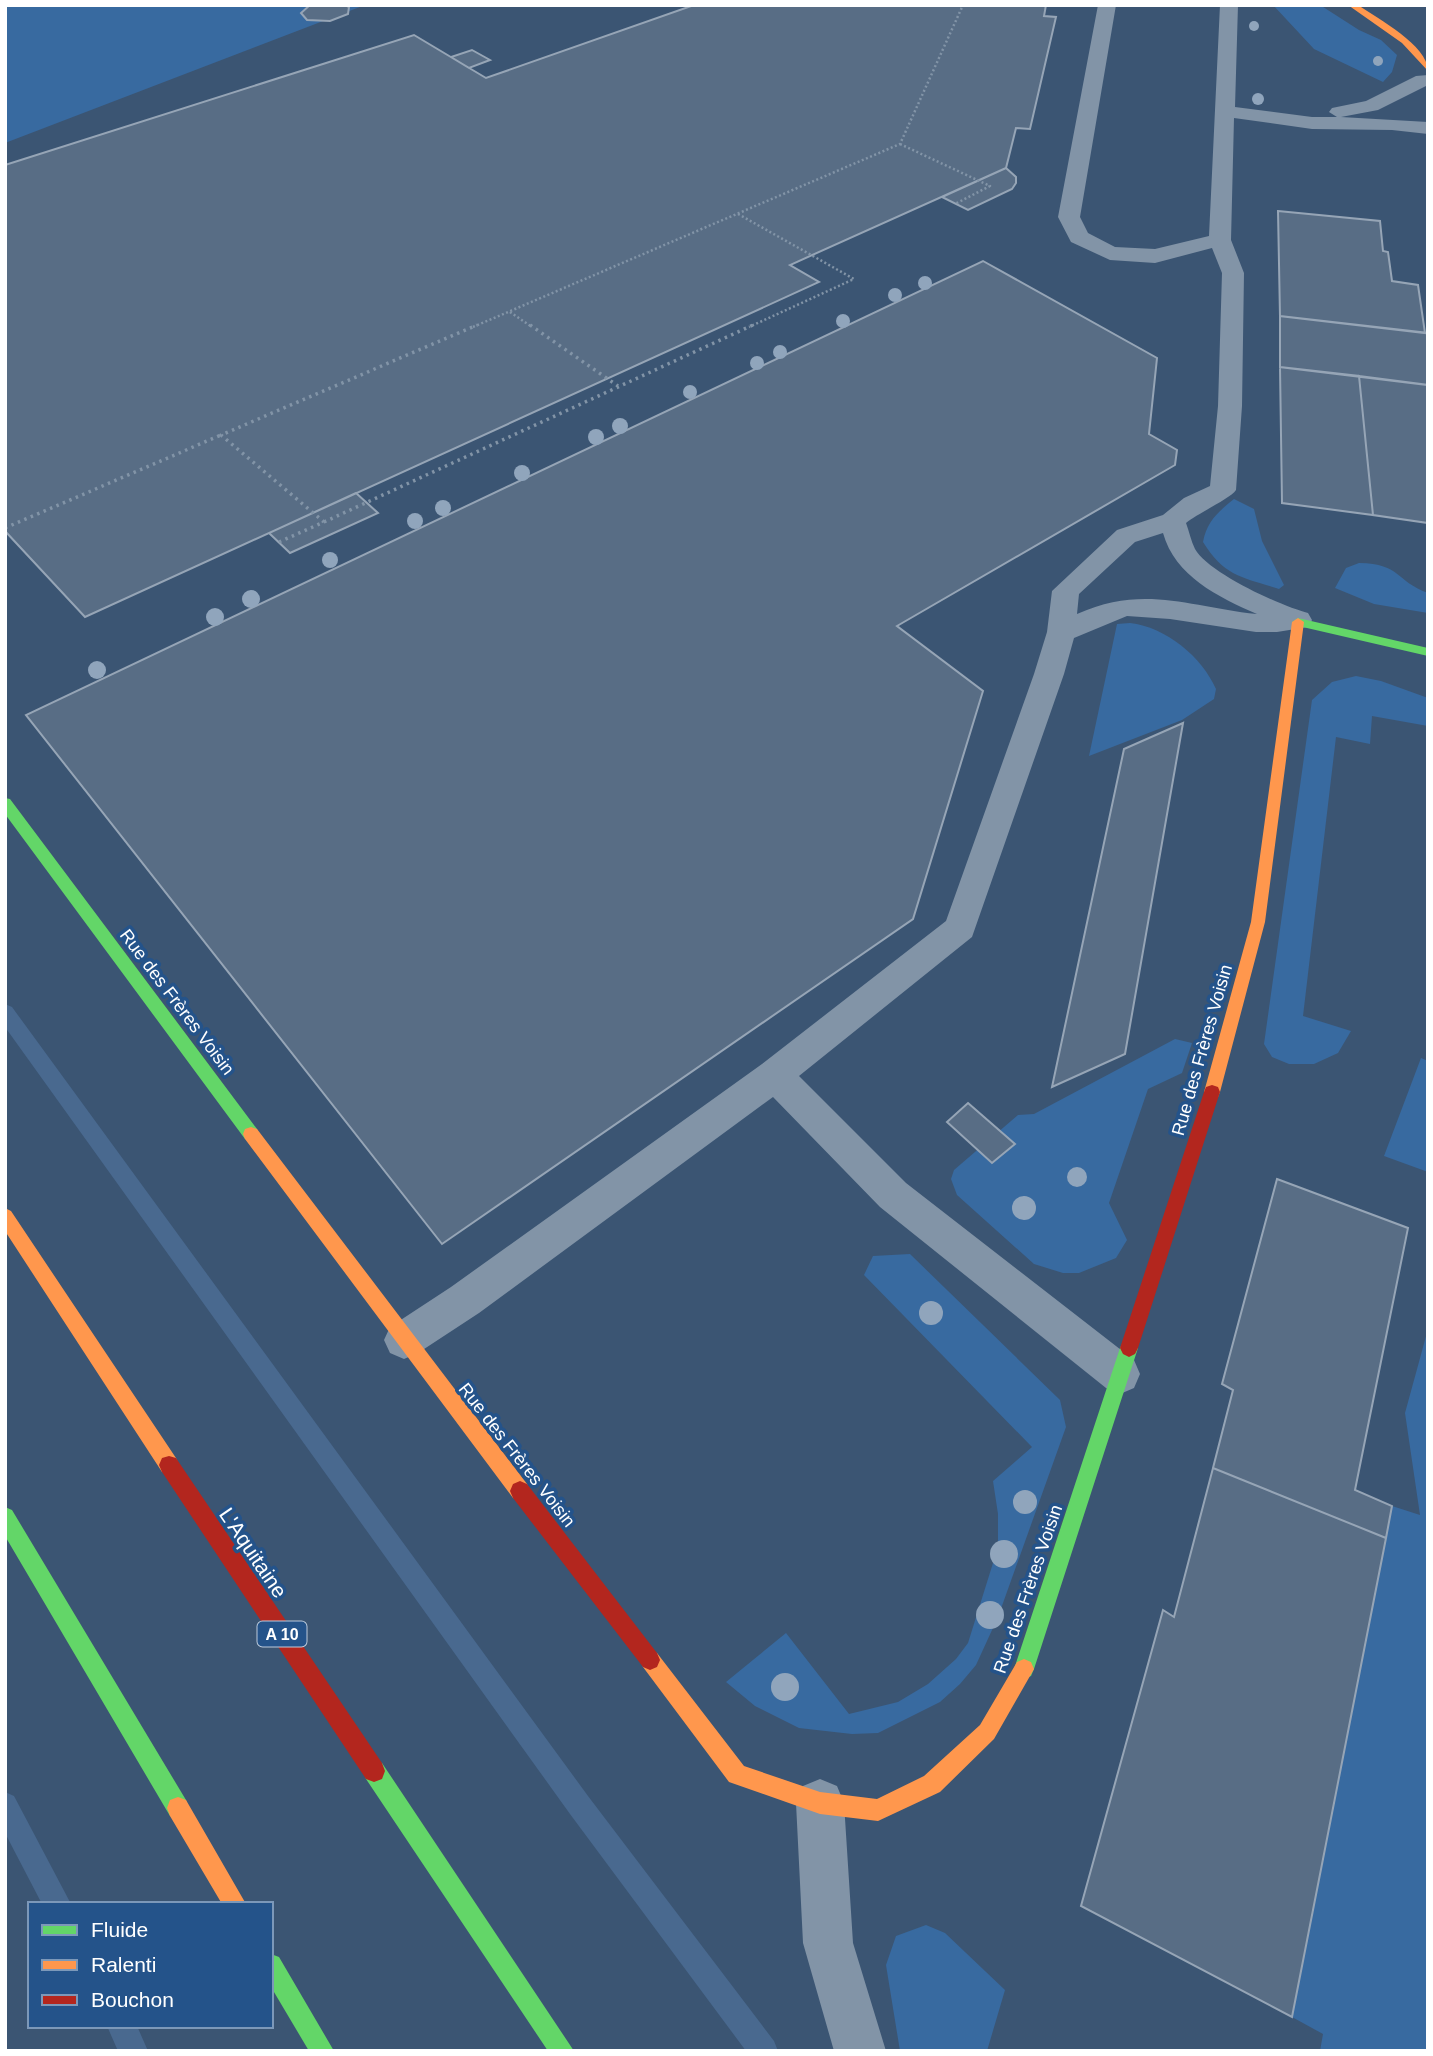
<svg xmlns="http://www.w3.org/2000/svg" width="1433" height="2056" font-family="Arial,sans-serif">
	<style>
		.green { fill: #386aa0 }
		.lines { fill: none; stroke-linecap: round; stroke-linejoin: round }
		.stream { fill: #49698f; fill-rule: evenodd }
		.building { fill: #586d85; stroke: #96a5b6; stroke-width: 2 }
		.path-far1 { stroke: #8294a7; stroke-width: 2.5; stroke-dasharray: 2 2.5; stroke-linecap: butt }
		.path { stroke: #8294a7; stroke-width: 3.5; stroke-dasharray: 2.5 4.5; stroke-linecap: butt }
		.lane { fill: #8294a7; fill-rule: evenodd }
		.fast { fill: #63d668; fill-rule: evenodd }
		.slow { fill: #ff974d; fill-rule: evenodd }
		.jam { fill: #b3261e; fill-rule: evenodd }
		.tree { fill: #90a5bc }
		.labels { text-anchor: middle; stroke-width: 7; stroke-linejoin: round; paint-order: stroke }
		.shield { fill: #24538a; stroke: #bdcbdc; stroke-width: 2 }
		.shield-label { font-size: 16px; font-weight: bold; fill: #fff }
		.street-label { font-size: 18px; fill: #fff; stroke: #24538a }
		.near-street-label { font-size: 21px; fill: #fff; stroke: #24538a }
	</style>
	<rect width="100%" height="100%" fill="#3b5573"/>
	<!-- green -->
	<path class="green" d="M5,5H365L5,143Z
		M1273,5H1320L1359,30L1381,40L1397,55L1392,72L1383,82L1314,49Z
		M1234,499L1254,509L1262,541L1284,585L1279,589C1242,577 1225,577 1203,542C1207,521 1218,512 1234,499Z
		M1359,563C1402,564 1395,581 1428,593V613L1374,604L1335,588L1346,568Z
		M1130,623C1166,627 1202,657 1216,689L1214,699L1182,720L1089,756L1117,624Z
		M1356,676L1381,681L1428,698V726L1372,716L1370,744L1336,737L1303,1016L1351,1031L1338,1053L1314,1064H1289L1272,1057L1264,1044L1312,700L1332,682Z
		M1175,1039L1192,1043L1182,1073L1148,1089L1109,1203L1127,1240L1116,1258L1079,1273H1063L1034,1264L957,1195L951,1179L954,1170L1018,1115L1034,1114Z
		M1421,1058L1428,1061V1172L1384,1156Z
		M910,1254L1060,1400L1066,1427L998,1617L976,1665L960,1684L940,1702L878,1733L852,1734L799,1728L755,1706L726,1682L786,1633L849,1714L898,1702L928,1684L956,1659L968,1643L998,1547V1514L993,1481L1032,1447L864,1275L873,1256Z
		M1428,1329V2051H1320L1323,2034L1292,2017L1392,1506L1420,1515L1405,1413Z
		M926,1925L945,1933L1005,1990L987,2051H900L886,1965L896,1936Z"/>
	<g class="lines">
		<!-- stream -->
		<path class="stream" d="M5,1004L12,1007L588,1796L774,2041L778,2051H746L570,1814L5,1027Z
			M5,1792L14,1796L71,1904H42L5,1833Z
			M107,2026H137L148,2051H118Z"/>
	</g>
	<!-- building -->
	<path class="building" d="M345,5L349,7L348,14L330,21L307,20L301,13L310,5Z
		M694,5H1046L1044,16L1056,17L1030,129L1016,128L1006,168L790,265L819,282L85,617L5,531V165L414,35L486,78Z
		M472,50L490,60L469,68L451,57Z
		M1006,168L1016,177V183L1012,189L968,210L942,197Z
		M1278,211L1380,221L1383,251L1388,252L1392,281L1418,285L1425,333L1280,316Z
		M983,261L1157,358L1149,434L1177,450L1175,465L897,626L983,691L913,919L442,1244L26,715Z
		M1280,316L1428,333V385L1280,367Z
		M1280,367L1359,376L1373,515L1282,503Z
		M1359,376L1428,385V523L1373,515Z
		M356,493L378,513L290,553L269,533Z
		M1183,723L1125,1054L1052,1087L1124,749Z
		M968,1103L1015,1144L992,1163L947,1122Z
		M1277,1179L1408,1228L1355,1490L1392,1506L1386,1538L1213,1468L1233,1390L1222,1384Z
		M1213,1468L1386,1538L1292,2017L1081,1906L1163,1610L1174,1617Z"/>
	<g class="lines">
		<!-- path-far1 -->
		<path class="path-far1" d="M900,144L990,186L955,204
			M738,214L854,279L749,327
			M510,312L532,327
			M473,327L900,144L963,5"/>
		<!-- path -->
		<path class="path" d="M530,325L618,386
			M324,522L753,325
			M5,528L221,435
			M279,542L324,522L221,435L477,325"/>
		<!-- lane -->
		<path class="lane" d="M1098,5H1116L1080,217L1088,233L1115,247L1155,249L1209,236L1220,5H1238L1235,107L1312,117H1337L1329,112L1332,108L1366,101L1416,76L1428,75V85L1378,110L1341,117L1428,122V134L1392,130L1312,129L1234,118L1231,240L1244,273L1242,406L1236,490C1230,499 1198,513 1186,523C1189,531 1191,541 1195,549C1208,573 1283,607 1308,613L1312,620L1308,627L1277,632H1256L1170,619L1127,616L1074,638L1064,674L972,937L799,1076L906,1183L1134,1360L1140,1374L1134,1388L1120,1394L1106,1388L880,1207L773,1097L479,1313L418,1353L404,1359L390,1353L384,1340L390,1327L451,1287L762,1064L946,921L1034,674L1047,632L1052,591L1117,530L1163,515L1184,498L1210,486L1218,406L1222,273L1212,248L1155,263L1110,260L1071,242L1058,217ZM1163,533C1175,576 1218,597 1257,614C1189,607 1144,584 1077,614L1079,594L1135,542Z
			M820,1779L837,1786L844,1803L853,1943L886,2051H834L803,1943L796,1803L803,1786Z"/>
		<!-- fast -->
		<path class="fast" d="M1298,618L1428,648V656L1294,625L1292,622Z
			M5,798L10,799L257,1129L259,1134L257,1139L251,1141L245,1139L5,814Z
			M1129,1339L1135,1342L1138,1348L1034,1669L1031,1676L1024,1679L1017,1676L1014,1669L1120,1348L1123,1342Z
			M5,1507L12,1510L186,1800L189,1808L186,1816L178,1819L170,1816L5,1536Z
			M374,1760L382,1763L574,2051H548L366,1779L363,1771L366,1763Z
			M271,1954L279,1957L334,2051H309L271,1987Z"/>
		<!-- slow -->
		<path class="slow" d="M1348,5H1358C1378,19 1428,45 1428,71L1402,43Z
			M1298,618L1304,622L1265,922L1220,1092L1218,1097L1212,1099L1206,1097L1204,1092L1251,922L1292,622Z
			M251,1127L257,1129L527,1484L530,1491L527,1498L520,1501L513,1498L245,1139L243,1134L245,1129Z
			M5,1208L11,1211L176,1458L179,1465L176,1472L169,1474L162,1472L5,1231Z
			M650,1650L657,1653L744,1766L820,1792L877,1799L924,1776L980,1725L1017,1662L1024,1659L1031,1662L1034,1669L994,1739L940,1792L878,1821L820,1814L729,1782L643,1667L640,1660L643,1653Z
			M178,1797L186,1800L246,1904H222L170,1816L167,1808L170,1800Z"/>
		<!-- jam -->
		<path class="jam" d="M1212,1085L1218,1087L1220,1092L1138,1348L1135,1354L1129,1357L1123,1354L1120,1348L1204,1092L1206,1087Z
			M169,1456L176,1458L382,1763L385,1771L382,1779L374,1782L366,1779L162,1472L159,1465L162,1458Z
			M520,1481L527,1484L657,1653L660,1660L657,1667L650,1670L643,1667L513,1498L510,1491L513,1484Z"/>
	</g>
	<!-- trees -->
	<g class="tree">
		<circle cx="1254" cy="26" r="5"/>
		<circle cx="1378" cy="61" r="5"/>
		<circle cx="1258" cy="99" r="6"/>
		<circle cx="925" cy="283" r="7"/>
		<circle cx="895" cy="295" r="7"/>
		<circle cx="843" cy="321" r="7"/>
		<circle cx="780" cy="352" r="7"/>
		<circle cx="757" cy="363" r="7"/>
		<circle cx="690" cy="392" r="7"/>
		<circle cx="620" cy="426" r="8"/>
		<circle cx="596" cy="437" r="8"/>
		<circle cx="522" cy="473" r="8"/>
		<circle cx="443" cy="508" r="8"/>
		<circle cx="415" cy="521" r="8"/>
		<circle cx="330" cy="560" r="8"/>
		<circle cx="251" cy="599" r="9"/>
		<circle cx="215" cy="617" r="9"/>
		<circle cx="97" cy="670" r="9"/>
		<circle cx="1077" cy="1177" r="10"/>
		<circle cx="1024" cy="1208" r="12"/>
		<circle cx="931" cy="1313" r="12"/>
		<circle cx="1025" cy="1502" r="12"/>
		<circle cx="1004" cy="1554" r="14"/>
		<circle cx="990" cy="1615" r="14"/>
		<circle cx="785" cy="1687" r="14"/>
	</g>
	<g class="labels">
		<!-- shield labels -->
		<rect class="shield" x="257.5" y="1621.5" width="49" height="25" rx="5"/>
		<g class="shield-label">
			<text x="282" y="1640">A 10</text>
		</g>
		<!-- street labels -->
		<g class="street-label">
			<text transform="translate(177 1002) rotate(53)" y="6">Rue des Frères Voisin</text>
			<text transform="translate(1202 1050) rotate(-74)" y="6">Rue des Frères Voisin</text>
			<text transform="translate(517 1455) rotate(52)" y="6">Rue des Frères Voisin</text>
			<text transform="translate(1028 1589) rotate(-71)" y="6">Rue des Frères Voisin</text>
		</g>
		<!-- near-street labels -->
		<g class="near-street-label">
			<text transform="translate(253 1553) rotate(56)" y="7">L'Aquitaine</text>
		</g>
	</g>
	<!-- border -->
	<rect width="1433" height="2056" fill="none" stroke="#ffffff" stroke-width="14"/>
	<!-- legend -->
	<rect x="28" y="1902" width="245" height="126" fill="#24538a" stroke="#7c98b9" stroke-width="2"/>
	<rect x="42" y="1925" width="35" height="10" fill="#63d668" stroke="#7c98b9" stroke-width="2"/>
	<text x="91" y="1937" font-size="21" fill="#ffffff">Fluide</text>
	<rect x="42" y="1960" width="35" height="10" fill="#ff974d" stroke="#7c98b9" stroke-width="2"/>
	<text x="91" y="1972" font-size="21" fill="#ffffff">Ralenti</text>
	<rect x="42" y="1995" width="35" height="10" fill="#b3261e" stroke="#7c98b9" stroke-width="2"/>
	<text x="91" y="2007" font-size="21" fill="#ffffff">Bouchon</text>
</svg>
